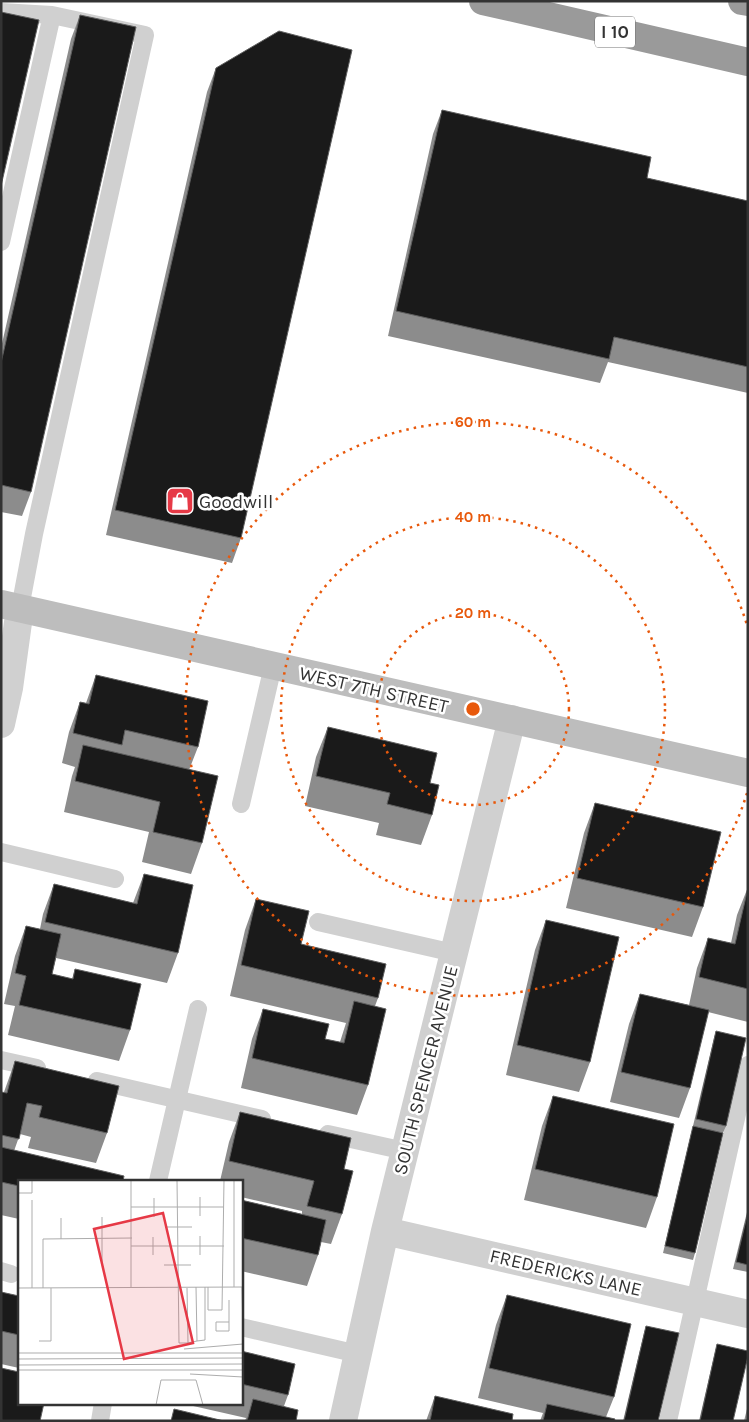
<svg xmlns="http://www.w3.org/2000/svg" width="749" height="1422" font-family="Karla,sans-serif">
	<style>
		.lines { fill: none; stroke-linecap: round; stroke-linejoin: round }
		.service { stroke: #d0d0d0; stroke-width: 18 }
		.minor { stroke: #d0d0d0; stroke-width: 28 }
		.secondary { stroke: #bdbdbd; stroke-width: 28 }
		.motorway { stroke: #9a9a9a; stroke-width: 28 }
		.wall { fill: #8c8c8c }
		.building { fill: #1a1a1a; stroke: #5f5f5f }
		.ring { fill: none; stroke: #e8590c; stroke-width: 2.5; stroke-dasharray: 2.5 5 }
		.labels { text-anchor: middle; stroke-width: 5; stroke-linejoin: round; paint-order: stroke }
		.shield { fill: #fff; stroke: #707070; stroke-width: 1 }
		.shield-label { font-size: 18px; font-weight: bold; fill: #333 }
		.poi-label { font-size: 19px; fill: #333; stroke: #fff; text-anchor: start }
		.street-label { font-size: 19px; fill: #333; stroke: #fff }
		.inset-road { fill: none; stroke: #adadad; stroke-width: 1 }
		.view { fill: #e63946; fill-opacity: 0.15; stroke: #e63946; stroke-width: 2.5 }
		.inset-edge { fill: none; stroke: #333; stroke-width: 2.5 }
		.centre { fill: #e8590c; stroke: #fff; stroke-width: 2.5 }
		.ring-label { font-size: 15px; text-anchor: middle; font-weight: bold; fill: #e8590c; stroke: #fff; stroke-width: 5; stroke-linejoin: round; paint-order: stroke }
	</style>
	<rect width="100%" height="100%" fill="#fff"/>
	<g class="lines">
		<!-- service -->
		<path class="service" d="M1,12L52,15
			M1,242L52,15L145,35L34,534L20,608
			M241,804L273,666
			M1,852L115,879
			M318,922L454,953
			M1,1060L37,1068
			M97,1081L262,1119
			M328,1134L405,1151
			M158,1181L198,1009
			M1,1271L11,1274
			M241,1327L358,1354
			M100,1421L103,1403
			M668,1421L748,1065"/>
		<!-- minor -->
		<path class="minor" d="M1,724L9,688L20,608
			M385,1231L748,1314
			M343,1421L385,1231L512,719"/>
		<!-- secondary -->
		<path class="secondary" d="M1,604L748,773"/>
		<!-- motorway -->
		<path class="motorway" d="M483,1L748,62
			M742,1L748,2"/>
	</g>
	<!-- wall -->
	<path class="wall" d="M80,15L31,492L22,516L1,512V348L71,39Z
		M216,68L241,538L232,563L106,535L207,92Z
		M442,110L647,178L748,201V393L608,362L600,383L388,336L433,134Z
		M96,675L198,747L189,770L202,843L191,874L142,862L149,832L64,812L72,776L75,767L62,763L69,732L80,702L86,703Z
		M328,727L430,783L432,815L421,845L376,835L379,823L305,806L316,757Z
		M595,803L703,907L692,937L566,908L584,833Z
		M144,874L178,953L167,983L56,958L52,974L72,979L75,969L130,1030L119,1061L8,1035L15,1006L4,1004L15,956L26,926L40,929L43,914L54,884L133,903Z
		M748,887V1022L708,1012L690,1088L679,1118L610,1102L629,1024L640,994L689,1005L697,968L708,938L731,943L737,915Z
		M256,899L301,944L378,998L375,1006L368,1085L357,1115L241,1088L252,1039L263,1009L325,1039L340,1042L346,1023L230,996L245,930Z
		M546,920L590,1062L579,1092L506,1075L535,950Z
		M716,1031L726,1126L723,1133L695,1253L693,1260L663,1253L691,1134L693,1127L709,1130L693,1126L714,1038Z
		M15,1061L107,1133L96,1163L28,1148L31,1137L20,1134L14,1151L19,1181V1219L1,1215V1092H4Z
		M553,1096L657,1197L646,1228L524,1200L542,1126Z
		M240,1112L344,1169L342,1214L331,1244L321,1242L318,1255L307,1286L241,1271V1200L302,1214V1211L241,1197V1181H220L229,1142Z
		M748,1208V1272L733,1269Z
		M1,1292L19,1296V1368L1,1364Z
		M507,1295L614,1397L606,1417L614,1421H540L543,1413L478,1398L496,1325Z
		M646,1326L658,1421H623L644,1333Z
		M717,1344L733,1421H699L715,1352Z
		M241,1351L288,1395L284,1406L296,1421H245L246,1418L180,1403H241Z
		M435,1396L512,1421H426Z
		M748,1405V1421H744Z"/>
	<!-- building -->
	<path class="building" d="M1,12L39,20L1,186Z
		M80,15L136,27L31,492L1,485V363Z
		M279,31L352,50L241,538L115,510L216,68Z
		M442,110L651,157L647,178L748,201V367L614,337L609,359L396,311Z
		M96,675L208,701L198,747L125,730L122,745L73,733L80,702L89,704Z
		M328,727L437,753L430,783L439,785L432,815L387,804L390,793L316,776Z
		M83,745L218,776L202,843L153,832L160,802L75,781Z
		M595,803L721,832L703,907L577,878Z
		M144,874L193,885L178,953L45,922L54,884L137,904Z
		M748,888V989L699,977L708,938L735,944Z
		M256,899L309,911L301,944L386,964L378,998L241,965Z
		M546,920L619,937L590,1062L517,1045Z
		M26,926L61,934L52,974L73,979L75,969L141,984L130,1030L19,1005L26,976L15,973Z
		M640,994L709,1010L690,1088L621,1072Z
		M354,1001L386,1009L368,1085L252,1058L263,1009L329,1024L325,1039L344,1043Z
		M716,1031L746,1038L726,1126L696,1119Z
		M15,1061L119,1086L107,1133L39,1117L42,1106L27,1103L19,1139L1,1135V1092L7,1093Z
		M553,1096L674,1124L657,1197L535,1169Z
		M240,1112L351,1138L344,1169L353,1171L342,1214L307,1206L314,1181L229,1161Z
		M693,1126L723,1133L695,1253L665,1246Z
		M1,1147L124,1176L123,1181H19V1186L1,1182Z
		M241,1200L326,1220L318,1255L241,1238Z
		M748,1212V1265L736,1262Z
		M1,1292L19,1296V1335L1,1331Z
		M507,1295L631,1324L614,1397L489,1368Z
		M646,1326L679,1333L658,1421H624Z
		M717,1344L748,1351V1356L733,1421H700Z
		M241,1351L295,1364L288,1395L241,1384Z
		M1,1368L19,1372V1403H44L40,1421H5L1,1420Z
		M435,1396L513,1414L512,1421H430Z
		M253,1399L298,1410L296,1421H247Z
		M547,1404L615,1419L614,1421H543Z
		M174,1409L224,1421H171Z"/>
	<!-- distance rings -->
	<g class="ring">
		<circle cx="473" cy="709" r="96"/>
		<circle cx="473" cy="709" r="192"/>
		<path d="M747 793A287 287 0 1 1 747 625"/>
	</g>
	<!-- icons -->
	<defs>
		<g id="shop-square" transform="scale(1.4375)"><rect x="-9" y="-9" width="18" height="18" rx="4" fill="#e63946" stroke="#fff"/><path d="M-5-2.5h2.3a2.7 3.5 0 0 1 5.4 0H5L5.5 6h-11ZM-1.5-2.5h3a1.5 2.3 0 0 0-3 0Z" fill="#fff"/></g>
	</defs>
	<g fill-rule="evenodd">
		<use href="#shop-square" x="180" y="501"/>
	</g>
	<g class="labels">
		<!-- shield labels -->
		<rect class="shield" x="595" y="16.5" width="40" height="31" rx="4"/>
		<g class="shield-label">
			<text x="615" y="38">I 10</text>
		</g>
		<!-- poi labels -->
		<g class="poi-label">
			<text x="199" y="508">Goodwill</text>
		</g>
		<!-- street labels -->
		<g class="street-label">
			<text transform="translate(374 689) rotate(13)" y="7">WEST 7TH STREET</text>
			<text transform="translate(425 1070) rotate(-76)" y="7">SOUTH SPENCER AVENUE</text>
			<text transform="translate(566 1272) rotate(13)" y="7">FREDERICKS LANE</text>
		</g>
	</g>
	<!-- overview -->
	<g transform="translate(18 1180)">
		<rect width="225" height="225" fill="#fff"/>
		<path class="inset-road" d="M159,0L161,163H170L169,108M0,13H14V0M136,18V37M113,27H206M182,36V17M84,37V82M147,47H174M182,56V75M43,59V38M113,66H206M135,75V57M146,85H173M190,107V130H204L206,0M216,107V0M224,107L225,153M0,108L225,107M14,108V20M25,108V59L114,58M113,108V0M211,120V151H198V142H211M21,161H33V108M179,161L187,160V107M170,163L179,161L178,107M166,169L225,164M0,173H225M0,179L225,178M0,185L225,184M0,190H225M172,194L225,197M138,225L143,200H178L185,225"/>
		<path class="view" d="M145,33L175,163L106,179L76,49Z"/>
		<rect width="225" height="225" class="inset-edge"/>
	</g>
	<circle cx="473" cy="709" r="8" class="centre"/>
	<g class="ring-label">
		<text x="473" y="427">60 m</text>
		<text x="473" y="522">40 m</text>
		<text x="473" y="618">20 m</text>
	</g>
	<!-- border -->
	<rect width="749" height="1422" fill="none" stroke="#333333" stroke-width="5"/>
</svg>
